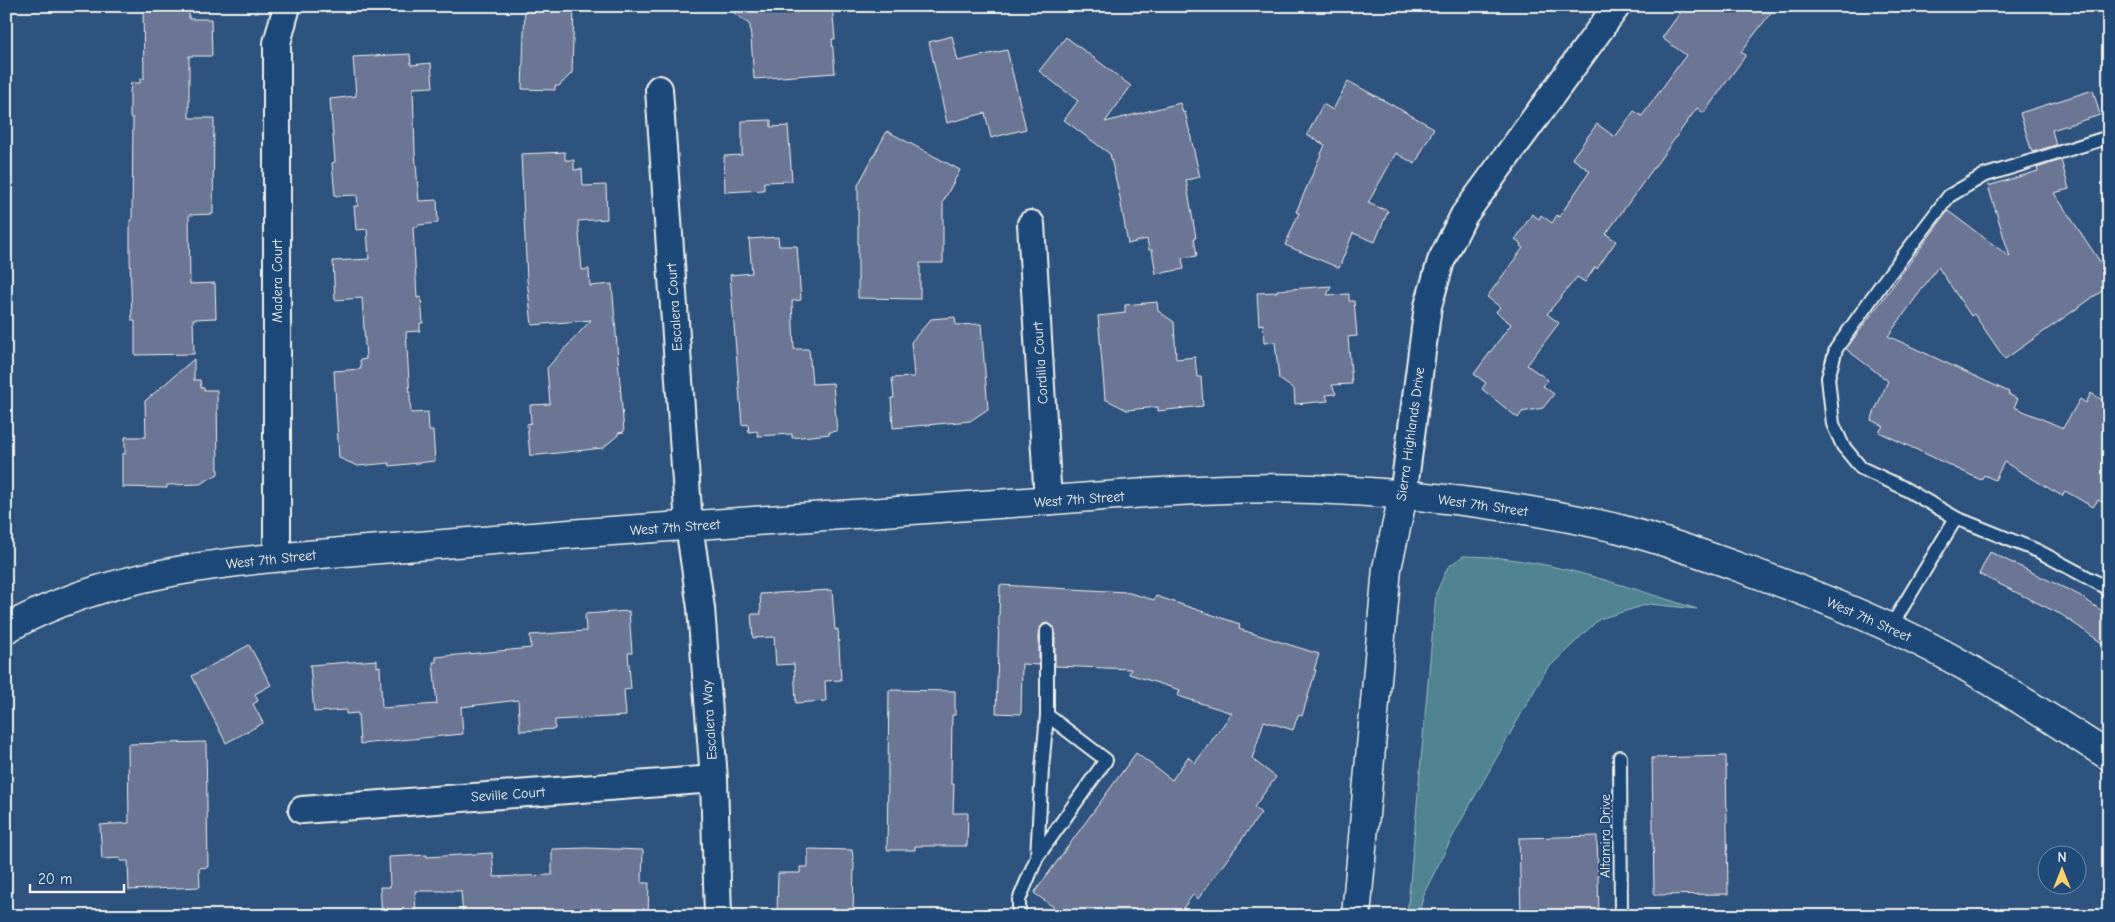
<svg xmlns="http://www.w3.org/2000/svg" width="2115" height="922" font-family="'Comic Neue',sans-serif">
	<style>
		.green { fill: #4f8490; stroke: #a2babc }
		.building { fill: #6b7694; stroke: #f4f1e8 }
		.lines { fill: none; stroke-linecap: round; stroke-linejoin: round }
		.service-casing { stroke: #f4f1e8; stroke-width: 16 }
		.minor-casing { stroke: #f4f1e8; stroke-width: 30 }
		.tertiary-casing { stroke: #f4f1e8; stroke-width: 31 }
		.secondary-casing { stroke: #f4f1e8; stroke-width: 31 }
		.service { stroke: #1f4a7a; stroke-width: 12 }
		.minor { stroke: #1f4a7a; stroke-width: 26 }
		.tertiary { stroke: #1f4a7a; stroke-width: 28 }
		.secondary { stroke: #1f4a7a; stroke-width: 28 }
		.labels { text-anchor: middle; stroke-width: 4.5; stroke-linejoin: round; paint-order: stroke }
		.street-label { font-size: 14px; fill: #f4f1e8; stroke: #1f4a7a }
	</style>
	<rect width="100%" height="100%" fill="#2e537f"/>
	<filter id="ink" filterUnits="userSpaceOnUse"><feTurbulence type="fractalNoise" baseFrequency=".02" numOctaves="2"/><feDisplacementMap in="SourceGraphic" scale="10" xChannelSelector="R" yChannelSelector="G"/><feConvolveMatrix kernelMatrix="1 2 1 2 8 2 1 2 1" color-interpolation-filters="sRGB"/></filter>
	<g filter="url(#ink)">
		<!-- green -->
		<path class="green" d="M1463,556C1543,556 1621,585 1697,609L1649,604L1599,619L1546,670L1458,826L1425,891L1418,916H1407L1436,593L1448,567Z"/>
		<!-- building -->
		<path class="building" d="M143,6H189V19H211L212,56H189V118H214L213,214L189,215L190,284L215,283L216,318L193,319L194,354L135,355V321H132L130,256V220H132L133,118H130V92L131,83H140V79H144Z
			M525,6H574L572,73L559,86H555V90L522,89Z
			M725,6H832L835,39H832L835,73L754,79L750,25Z
			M1685,6H1776L1741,52L1746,55L1704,113L1697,108L1606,234L1616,241L1597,269L1595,267L1585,282L1577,277L1547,314L1559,323L1527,365L1548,380L1543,386L1554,394L1543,408L1522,412L1518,418L1482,389L1486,383L1474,374L1511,324L1496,312L1500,307L1487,297L1523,248L1520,246L1522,245L1515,240L1532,214L1539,219L1541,215L1552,223L1557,215L1559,217L1590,171L1572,158L1597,124L1615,137L1634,111L1642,116L1686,55L1662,38Z
			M952,36L958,61L1007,50L1026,129L991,138L985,113L947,123L929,42Z
			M1066,37L1131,86L1105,122L1180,103L1183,113L1185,112L1200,177L1186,180L1196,238H1194L1197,256L1182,258L1184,269L1156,274L1152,250H1149L1147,239L1128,244L1120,198L1110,154L1064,120L1078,101L1039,71Z
			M410,54L411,65L431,63L433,87L413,88L415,152L419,201L437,200L438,223L418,225V227H413L417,298L421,297L423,323H420V331L406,332L411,413L428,412L429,431H433L435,461L390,466L389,463L358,466L339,458L334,371L361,369L360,360L366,359L362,298L335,300L333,261L369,259L367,229L356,230L354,206H358L357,195L335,196L332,163L335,162L330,99L356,96L353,57Z
			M1348,81L1434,128L1415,164L1396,153L1368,203L1388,211L1375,242L1353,233L1339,268L1285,245L1299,213L1296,212L1325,145L1307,135L1323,104L1333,110Z
			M2093,90L2100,115L2052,130L2056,145L2032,152L2020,113Z
			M771,120V127L788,126L792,181L764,182V190L725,192L724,156L742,155V121Z
			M887,131L960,170L943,202V263H920V299L858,298V185Z
			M565,152V160H574V170L582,169L583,186L606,185L607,219L578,221L582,270L589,269L590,286L612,284L624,432L618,433V435L603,448L530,456L527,424L531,423L530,405L550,404L547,368L591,320L532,325L527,280L521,154Z
			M2061,160L2069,189L2054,193L2109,275V286L2005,359L1974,314L1971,316L1938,267L1888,336L2009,392L2008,394L2018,399L2014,407L2063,428L2080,399L2086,403L2091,393L2109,404V506L2098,500L2093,507L2065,491L2062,496L2004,462L1995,480L1984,475L1981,480L1879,432L1883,426L1871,420L1888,381L1846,349L1948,211L2010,257L1988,186L2038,171L2037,168Z
			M778,237L779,246H797L801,300L792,301L794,349H809L812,384L833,383L837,431L829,432L830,434L792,438V434L758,436L757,431L749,432L748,424L742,425L730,275L752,273L749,239Z
			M1331,286L1327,295L1349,294V301H1354L1357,336L1348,337L1352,384L1332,385L1336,394L1326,395L1328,401L1295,404L1294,389L1279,379L1275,342L1264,343L1263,324L1259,325L1257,293L1277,292V290Z
			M1157,302L1158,311L1174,322L1176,359L1195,357L1197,377H1201L1203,406L1158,411V407L1127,410L1105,399L1098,316L1125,313V305Z
			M955,317L956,325L981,324L988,409L970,421L893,428L891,398H894L892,378L914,377L911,342L931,319Z
			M194,359V380H200L201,388H204V390H217L218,474L200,484L167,485V488L122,487V454H125V437H146L145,401Z
			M1990,552L2079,595L2109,616V648L2062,615L1979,574Z
			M1000,585L1126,592L1154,600L1156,596L1240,624L1239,629L1319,654L1314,670H1316L1302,716L1298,715L1293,730L1264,721L1252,759L1276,777L1254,807L1261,813L1198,899L1193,895L1177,916H1066L1034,893L1136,753L1172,780L1188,757L1195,763L1232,713L1178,696L1180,690L1129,674L1131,669L1055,666V631L1054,627L1047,623L1043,624L1039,631V665L1022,664L1021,714L996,713Z
			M832,590L835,630L838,629L841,680L825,681L826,701L796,703L794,664L776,665L774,637L753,638L751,614H761L760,594Z
			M629,611L632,653H628L631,689L624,690L626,716L555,720V729L520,731L518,700L461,707L463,734L360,744L358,713L346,714V710L314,712L310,665L377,660V667L380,666L382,708L437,704L433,662H436V657L531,648L530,635L586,631L585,614Z
			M249,645L271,685L255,694L258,701L253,704L263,723L226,743L192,676Z
			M889,690L955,691V715H952L951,784H954L953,813H968L967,846H915V850H887Z
			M206,742L208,867L199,868L200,887L129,890L128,861H120V858L102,859L100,825L129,823L128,744Z
			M1726,756L1728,894L1654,895L1652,758Z
			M1597,836L1599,916H1521L1519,838Z
			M587,848L643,850L642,883H649L648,916H463L461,891H415L416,916H382L380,887H390L389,857L427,855V857L492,853L494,877L552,875V849Z
			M808,849L852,850L854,864L853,916H777L778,873H800V867H808Z"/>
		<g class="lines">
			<!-- service casing -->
			<g class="service-casing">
				<path id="service" d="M2109,137L1983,176L1949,196L1881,285L1836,349L1828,378L1833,424L1843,446L1861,468L1900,486L1956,518L2038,551L2109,589
					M1890,628L1956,518
					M1620,757L1621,916
					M1037,857L1106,760L1047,715
					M1019,916V900L1037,857L1042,769L1047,715V631"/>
			</g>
			<!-- minor casing -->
			<g class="minor-casing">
				<path id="minor" d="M659,89L689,525L701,608L714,779L718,916
					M1031,224L1048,501
					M1403,496L1428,306L1441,261L1464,215L1617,6
					M277,557V43L287,6
					M302,810L714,779"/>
			</g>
			<!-- tertiary casing -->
			<g class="tertiary-casing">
				<path id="tertiary" d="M1356,916L1387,568L1403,496"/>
			</g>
			<!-- secondary casing -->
			<g class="secondary-casing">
				<path id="secondary" d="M6,629C108,570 240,560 355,551C431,545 507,539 583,533C721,523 859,514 997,504C1102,497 1208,485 1313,489C1415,493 1517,505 1616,528C1658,539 1700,553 1741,568C1806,591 1870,616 1932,648C1993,680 2050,719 2109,756"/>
			</g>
			<!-- service -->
			<use href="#service" class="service"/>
			<!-- minor -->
			<use href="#minor" class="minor"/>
			<!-- tertiary -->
			<use href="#tertiary" class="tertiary"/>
			<!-- secondary -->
			<use href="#secondary" class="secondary"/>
		</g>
	</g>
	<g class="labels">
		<!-- street labels -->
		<g class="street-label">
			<text transform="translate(277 281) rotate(-90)" y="5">Madera Court</text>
			<text transform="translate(674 307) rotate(-94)" y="5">Escalera Court</text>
			<text transform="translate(1040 363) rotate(-94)" y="5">Cordilla Court</text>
			<text transform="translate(1410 434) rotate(-82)" y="5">Sierra Highlands Drive</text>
			<text transform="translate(1079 499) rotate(-4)" y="5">West 7th Street</text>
			<text transform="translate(1483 505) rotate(8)" y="5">West 7th Street</text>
			<text transform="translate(675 527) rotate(-4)" y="5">West 7th Street</text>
			<text transform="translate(271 559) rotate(-6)" y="5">West 7th Street</text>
			<text transform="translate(1869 619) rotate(24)" y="5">West 7th Street</text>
			<text transform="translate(709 720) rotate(-94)" y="5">Escalera Way</text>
			<text transform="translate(508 794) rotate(-4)" y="5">Seville Court</text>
			<text transform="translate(1605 836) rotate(-90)" y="5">Altamira Drive</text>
		</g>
	</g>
	<!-- margin -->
	<rect width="2115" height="922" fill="none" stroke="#1f4a7a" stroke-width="25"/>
	<rect x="12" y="12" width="2090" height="897" fill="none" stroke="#f4f1e8" stroke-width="2" filter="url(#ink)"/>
	<!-- north arrow -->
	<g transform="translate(2062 870)"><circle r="24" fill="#1f4a7a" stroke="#748da6"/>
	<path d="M0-4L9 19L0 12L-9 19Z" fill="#ffd166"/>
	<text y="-8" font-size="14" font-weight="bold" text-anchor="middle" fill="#f4f1e8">N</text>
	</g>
	<!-- scale -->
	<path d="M30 884v8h94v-8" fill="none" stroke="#f4f1e8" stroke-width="2.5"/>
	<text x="38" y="884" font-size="15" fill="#f4f1e8" stroke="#1f4a7a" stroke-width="4" paint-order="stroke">20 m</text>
</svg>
